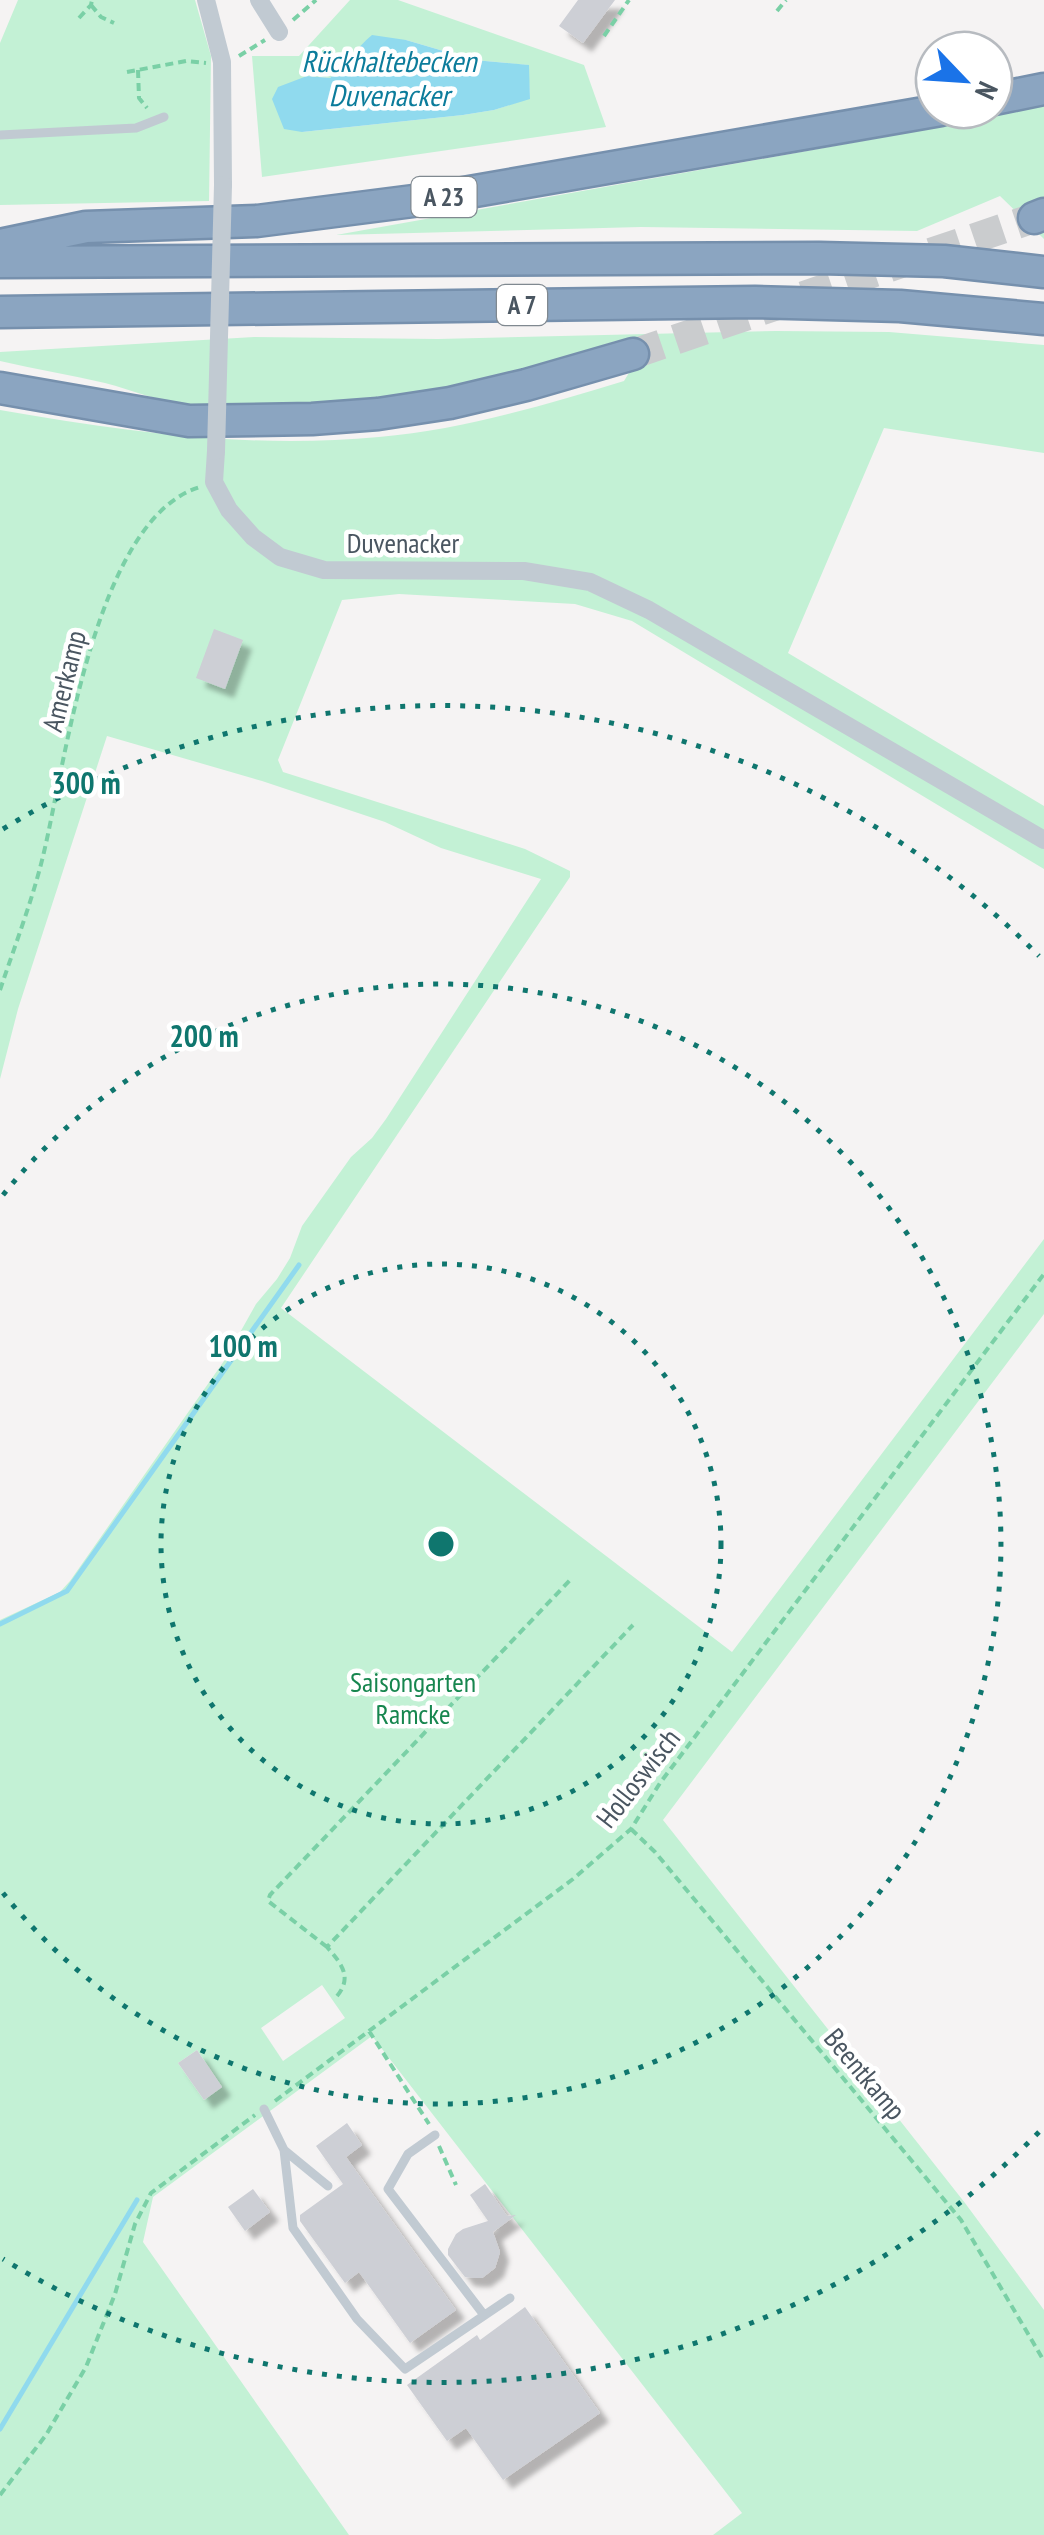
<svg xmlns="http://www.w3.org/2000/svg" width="1044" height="2535" font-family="'PT Sans Narrow',sans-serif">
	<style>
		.green { fill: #c3f1d5; fill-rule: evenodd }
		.water { fill: #90daee }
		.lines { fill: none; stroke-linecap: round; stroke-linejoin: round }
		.stream { stroke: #90daee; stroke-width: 5 }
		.building { fill: #cdcfd5; filter: url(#shadow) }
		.motorway-tunnel { stroke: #caccce; stroke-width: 30; stroke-dasharray: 30 15; stroke-linecap: butt }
		.motorway-casing { stroke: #7690ad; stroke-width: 35 }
		.path { stroke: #7ad0a6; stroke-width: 4; stroke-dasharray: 8 5; stroke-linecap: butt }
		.service { stroke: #c1cad2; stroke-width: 9 }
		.minor { stroke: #c1cad2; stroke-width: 18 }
		.motorway { stroke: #8ba5c1; stroke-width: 30 }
		.minor-bridge { stroke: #c1cad2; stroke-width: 18 }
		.ring { fill: none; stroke: #0f766e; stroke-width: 5; stroke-dasharray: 5 10 }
		.labels { text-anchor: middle; stroke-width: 9; stroke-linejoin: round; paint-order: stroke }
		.shield { fill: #fff; stroke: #808990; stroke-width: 2.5 }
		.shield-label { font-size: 25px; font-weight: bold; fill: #4a5661 }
		.street-label { font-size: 28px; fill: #4a5661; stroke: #fff }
		.park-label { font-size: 28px; fill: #17864f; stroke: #fff }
		.water-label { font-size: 30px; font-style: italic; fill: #0c7c9b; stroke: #fff }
		.centre { fill: #0f766e; stroke: #fff; stroke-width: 5 }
		.ring-label { font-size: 30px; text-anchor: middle; font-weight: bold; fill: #0f766e; stroke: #fff; stroke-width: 9; stroke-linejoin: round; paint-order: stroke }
	</style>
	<defs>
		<filter id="shadow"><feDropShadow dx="9" dy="9" stdDeviation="2.5" flood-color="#0004"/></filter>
	</defs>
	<rect width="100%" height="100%" fill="#f5f3f3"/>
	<!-- green -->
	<path class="green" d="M18,0H195L211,56L209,201L0,205V43Z
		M350,0H398L584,65L606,127L262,177L252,56H299ZM406,40L474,60L528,65L530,98L494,110L463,115L302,132L307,76L330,78L346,65L357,47Z
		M1044,104V239L1000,196L917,231L641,227L336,235L907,133Z
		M776,331L889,332L1044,345V453L884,428L788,653L1044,806V869L632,621L575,604L399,594L342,600L278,760L283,772L525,849L570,871V877L281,1308L732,1652L1044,1239V1314L663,1820L965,2203L1044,2310V2535H713L742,2513L372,2036L153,2197L143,2242L349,2535H0V1620L60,1592L70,1581L224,1361L256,1304L277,1279L290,1258L302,1226L351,1157L372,1138L386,1119L541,879L441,848L385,822L262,781L107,736L18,1009L0,1079V410C128,432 249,449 379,437C463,430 544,405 624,381L635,363L629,346L616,341C473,388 339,418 187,404C160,402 132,390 105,383C70,375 35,369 0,361V352L254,337L438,339ZM322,1985L345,2018L283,2061L261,2028ZM197,2050L222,2087L204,2100L178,2063Z"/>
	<!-- water -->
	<path class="water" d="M372,35L406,40L474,60L529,65L530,99L494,110L463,115L302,132L284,129L272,99L278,87L307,76L330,78C346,65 356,48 372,35Z"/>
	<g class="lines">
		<!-- stream -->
		<path class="stream" d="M0,1624L67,1591L299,1265
			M0,2429L137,2200"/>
	</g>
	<!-- building -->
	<path class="building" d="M578,0H615L583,43L559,26Z
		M214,629L243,640L225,689L196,678Z
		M197,2050L222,2087L204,2100L178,2063Z
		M347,2123L362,2145L346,2157L456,2310L410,2343L359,2272L345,2283L300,2221V2215L343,2184L316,2146Z
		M485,2184L507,2216L516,2215L493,2232L500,2252L495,2268L482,2278H473L465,2277L448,2255V2249L456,2234L463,2229L488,2221L470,2195Z
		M253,2189L270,2212L245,2231L228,2207Z
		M525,2307L600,2413L503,2480L466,2428L447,2441L407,2385L477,2335L480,2340Z"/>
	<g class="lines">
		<!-- motorway-tunnel -->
		<path class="motorway-tunnel" d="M633,354L1034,218"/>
		<!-- motorway casing -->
		<g class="motorway-casing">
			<path id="motorway" d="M994,99L1044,89
				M1034,218L1044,214
				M0,245L86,227L257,221L429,199L941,110
				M0,262L819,258L944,261L1044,272
				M0,312L755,302L900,306L1044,319
				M0,388L189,421L312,419L378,414L450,403L526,385L633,354"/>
		</g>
		<!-- path -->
		<path class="path" d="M91,5L101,17L114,23
			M777,11L786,0
			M79,18L91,5L92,0
			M293,20L316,0
			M604,36L629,0
			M239,56L265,40
			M138,70L139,98L147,108
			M127,72L186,61L206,63
			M0,990C15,945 33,899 44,852C66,759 96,518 200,487
			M631,1829L655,1852L961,2220L1044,2361
			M327,1947L268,1901L270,1895L572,1578
			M337,1996C353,1977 341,1963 327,1947L633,1625
			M369,2031L429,2124
			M275,2101L573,1879L631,1829L660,1783L1044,1274
			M439,2146L456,2185
			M0,2495L46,2435L86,2367L115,2294L135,2224L151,2193L255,2115"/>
		<!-- service -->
		<path class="service" d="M0,135L136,128L164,117
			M264,2109L284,2150L293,2228L357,2319L405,2369L510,2298
			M435,2135L408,2154L388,2189L484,2315
			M284,2150L328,2186"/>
		<!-- minor -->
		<path class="minor" d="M206,0L222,62L223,185
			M259,0L279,32
			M216,451L214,482L229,510L253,537L280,557L324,570L524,571L590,582L649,610L1044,840"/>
		<!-- motorway -->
		<use href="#motorway" class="motorway"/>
		<!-- minor-bridge -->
		<path class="minor-bridge" d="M216,451L223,185"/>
	</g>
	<!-- distance rings -->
	<g class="ring">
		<circle cx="441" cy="1544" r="280"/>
		<path d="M3 1195A560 560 0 1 1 3 1893"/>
		<path d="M1039 2132A839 839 0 0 1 3 2259M3 829A839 839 0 0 1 1039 956"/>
	</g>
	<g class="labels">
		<!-- shield labels -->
		<g class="shield">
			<rect x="411.5" y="177" width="65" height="40" rx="8"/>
			<rect x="497" y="285" width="50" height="40" rx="8"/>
		</g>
		<g class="shield-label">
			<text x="444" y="206">A 23</text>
			<text x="522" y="314">A 7</text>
		</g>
		<!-- street labels -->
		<g class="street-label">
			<text x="403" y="553">Duvenacker</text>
			<text transform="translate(64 681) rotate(-76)" y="10">Amerkamp</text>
			<text transform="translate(638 1778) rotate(-52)" y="10">Holloswisch</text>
			<text transform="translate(865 2074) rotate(50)" y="10">Beentkamp</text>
		</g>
		<!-- park labels -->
		<g class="park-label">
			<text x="413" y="1692">Saisongarten<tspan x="413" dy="32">Ramcke</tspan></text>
		</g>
		<!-- water labels -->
		<g class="water-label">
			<text x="389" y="72">Rückhaltebecken<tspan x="389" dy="34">Duvenacker</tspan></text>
		</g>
	</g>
	<circle cx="441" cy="1544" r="15" class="centre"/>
	<g class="ring-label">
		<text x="86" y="794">300 m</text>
		<text x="204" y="1047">200 m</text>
		<text x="243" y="1357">100 m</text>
	</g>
	<!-- north arrow -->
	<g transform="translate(964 80) rotate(115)"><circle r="48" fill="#ffffff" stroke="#b7bbc0" stroke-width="2.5"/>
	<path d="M0-8L18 38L0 25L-18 38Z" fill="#1a73e8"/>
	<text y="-15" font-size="28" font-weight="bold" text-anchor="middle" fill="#4a5661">N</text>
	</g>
</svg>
